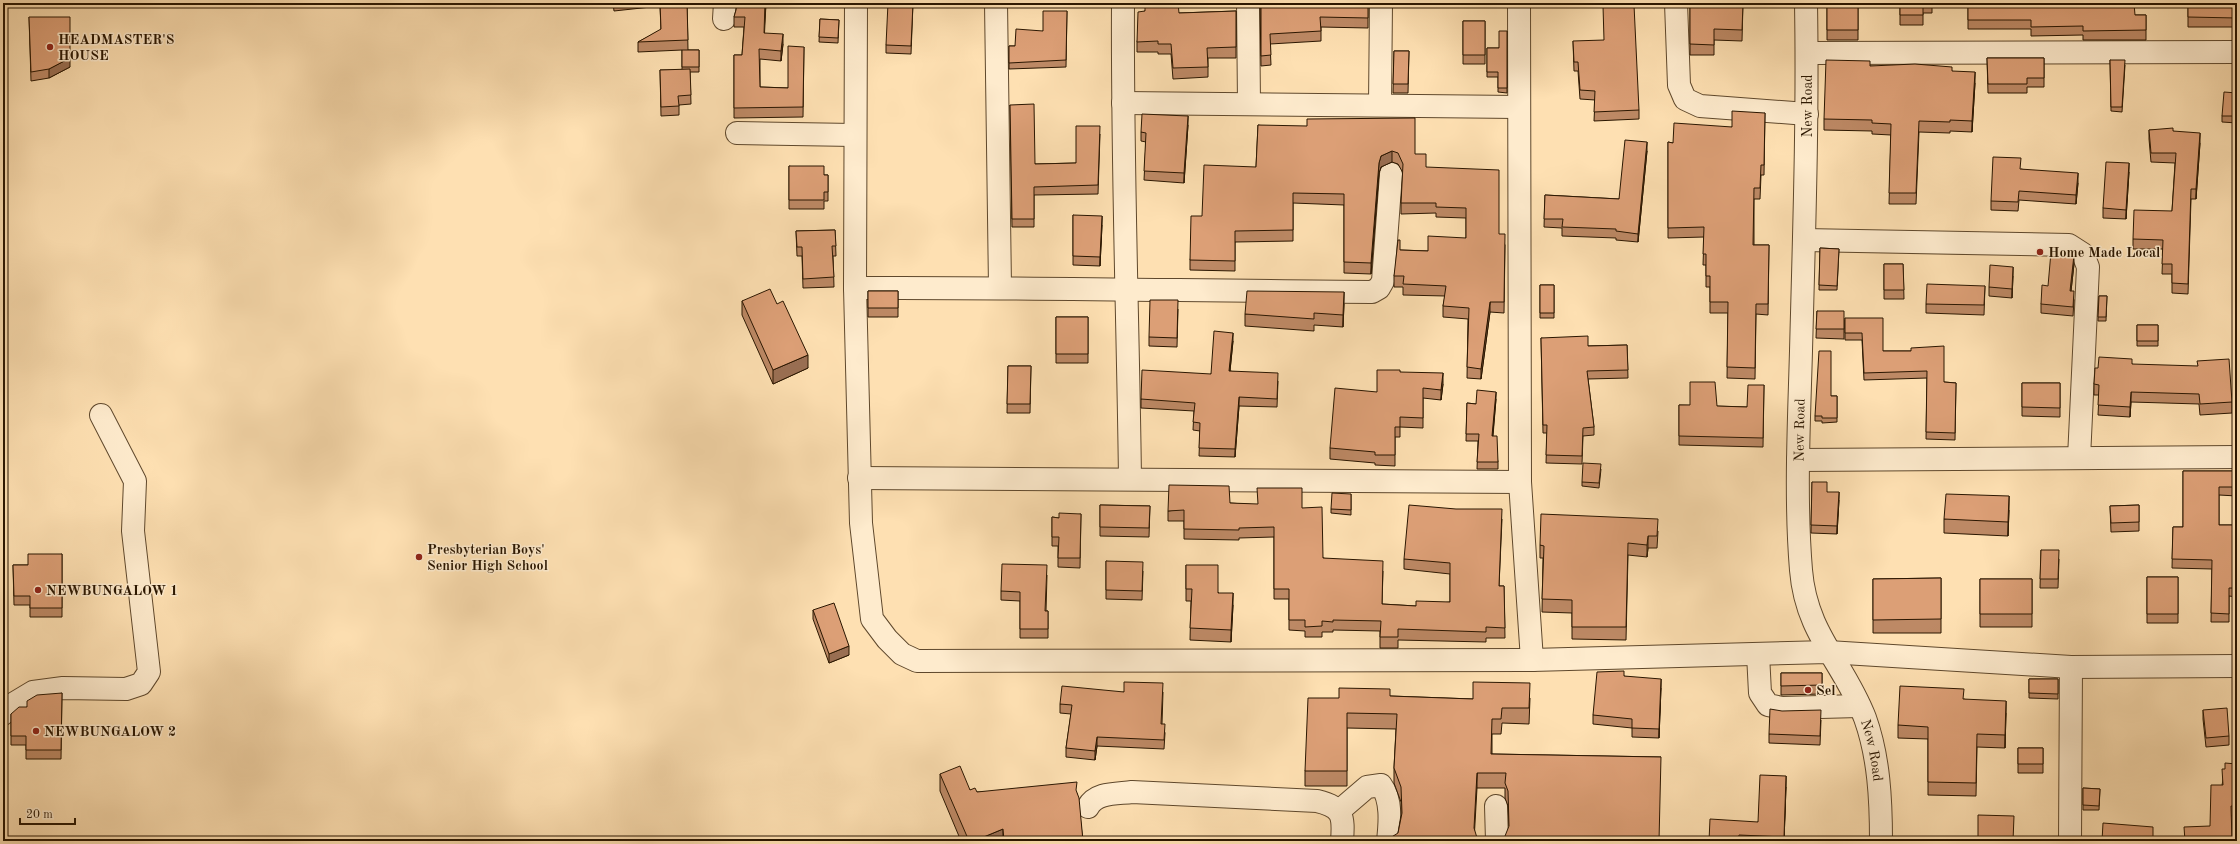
<svg xmlns="http://www.w3.org/2000/svg" width="2240" height="844" font-family="'Old Standard TT',serif">
	<style>
		.lines { fill: none; stroke-linecap: round; stroke-linejoin: round }
		.minor-casing { stroke: #5f482c; stroke-width: 24 }
		.minor { stroke: #feebcd; stroke-width: 22 }
		.wall { fill: #bd8965; stroke: #2a1600 }
		.shaded-wall { fill: #9a6f53; stroke: #2a1600 }
		.building { fill: #dc9f76; stroke: #2a1600 }
		.poi-dot { fill: #8f2418; stroke: #feebcd; stroke-width: 1.5 }
		.labels { text-anchor: middle; stroke-width: 3; stroke-linejoin: round; paint-order: stroke }
		.poi-label { font-size: 14px; font-weight: bold; fill: #2a1600; stroke: #feebcd; text-anchor: start }
		.street-label { font-size: 14px; fill: #2a1600; stroke: #feebcd }
	</style>
	<rect width="100%" height="100%" fill="#fee0b2"/>
	<filter id="stains"><feTurbulence type="fractalNoise" baseFrequency=".005" numOctaves="4"/><feColorMatrix values="0 0 0 0 .2 0 0 0 0 .09 0 0 0 0 .02 0 0 0 .5 -.17"/></filter>
	<radialGradient id="worn" r=".72"><stop offset=".6" stop-color="#630" stop-opacity="0"/><stop offset="1" stop-color="#630" stop-opacity=".3"/></radialGradient>
	<g class="lines">
		<!-- minor casing -->
		<g class="minor-casing">
			<g id="minor">
				<path d="M856,3L855,288L861,523L872,619L887,639L902,654L917,661L1532,660L1828,652L2071,667L2237,666"/>
				<path d="M996,3L1000,287"/>
				<path d="M1123,3C1122,162 1128,321 1130,479"/>
				<path d="M1248,3L1249,104"/>
				<path d="M1519,3L1520,482L1532,660"/>
				<path d="M1676,3L1679,85L1685,99L1700,106L1807,114"/>
				<path id="s1" d="M1806,3C1808,119 1804,235 1801,351C1799,424 1795,497 1801,570C1806,634 1844,663 1865,718C1879,757 1881,800 1881,841"/>
				<path d="M724,19L725,3"/>
				<path d="M1807,53L2237,52"/>
				<path d="M1123,103L1518,107"/>
				<path d="M1380,104L1381,3"/>
				<path d="M737,133L854,135"/>
				<path d="M1804,240L2069,245L2083,254L2088,267L2079,458"/>
				<path d="M855,288C1027,287 1200,291 1372,292L1379,288L1383,281L1391,174"/>
				<path d="M1798,460L2237,457"/>
				<path d="M859,478L1520,482"/>
				<path d="M1758,654L1760,693L1768,705L1782,708L1859,706"/>
				<path d="M3,714L13,704L33,692L63,688L126,689L141,684L149,672L133,531L135,481L101,415"/>
				<path d="M1496,806L1497,841"/>
				<path d="M1088,807C1096,792 1117,794 1132,792L1317,801C1343,807 1344,816 1342,841"/>
				<path d="M1339,811L1367,787L1381,785C1392,800 1390,823 1388,841"/>
				<path d="M2070,841L2071,667"/>
			</g>
		</g>
		<!-- minor -->
		<use href="#minor" class="minor"/>
	</g>
	<!-- wall -->
	<path class="wall" d="M613,3H687L688,50H699V72H690L691,104L679,105V115L661,116L660,70H682V50L638,52V42L661,30L660,6L614,11Z
		M737,3H766L764,33L783,44L781,61L760,59V87L788,88L804,47L803,117L734,118V55H742L744,27H734V17L736,10Z
		M913,3L911,54L886,53V45Z
		M1260,3H1368V28L1321,27V41L1270,44L1271,65L1261,66Z
		M1690,3H1743L1742,41L1714,40V55H1690Z
		M1827,3H1858V40H1827Z
		M1900,3H1932V13H1923V25H1900Z
		M1968,3L2135,15H2146V40H2083V35L2031,36V29H1968Z
		M2188,3H2237V27H2188Z
		M1067,11L1066,67L1009,69V46H1015L1043,31Z
		M1144,11L1179,13L1236,11V58H1208V77L1173,79L1171,54H1158V52H1137V42Z
		M29,17L70,67L49,78L31,81Z
		M820,19L839,20L838,43L819,42Z
		M1463,21H1485V64H1463Z
		M1507,31V93L1498,92V77H1487V48H1499Z
		M1573,41L1639,110V119L1594,121L1595,100L1580,99L1578,71H1574Z
		M1394,51H1409L1408,93H1393Z
		M1987,58H2044V87H2027V93H1988Z
		M2110,60L2125,65L2122,112L2111,111Z
		M1870,66L1952,71L1975,83L1972,132L1950,131V133L1919,132L1916,204H1889L1891,135L1872,134V131L1824,130V119Z
		M2237,93V123L2222,122V116Z
		M1010,105L1035,164L1076,163L1100,134L1098,194L1034,195V227H1012Z
		M1765,113L1764,175H1761L1760,199H1754V245H1769L1768,315L1756,314L1755,379L1727,378L1728,313H1710V287H1706V265H1703L1704,237L1668,238V142L1673,143L1732,127Z
		M1188,125L1184,183L1144,180L1146,142L1141,141V132Z
		M1258,125L1415,154L1426,167L1499,234L1505,245L1504,313L1490,312L1481,379L1467,378L1468,319L1443,317V306L1445,296L1403,295V287H1394V276L1400,250L1428,251L1466,238V218L1436,217V213L1401,214V203L1403,173L1398,164L1392,162L1381,167L1379,173L1371,274L1344,273V205L1293,203V241L1235,242V271L1190,270V260L1202,216L1256,167Z
		M2149,130L2173,131L2200,143L2196,199H2191L2188,294L2172,293V274H2162L2163,249H2133V239L2172,211L2175,163L2151,162L2149,139Z
		M1647,151L1638,242L1616,240V238L1562,236V228L1544,227L1545,195L1619,199Z
		M789,166L824,175H828V201H824V209H789Z
		M2021,169L2078,183L2076,204L2019,200L2018,211L1991,210V201Z
		M2129,172L2126,219L2103,218V208Z
		M1073,215L1102,225L1100,266L1073,265Z
		M835,230L836,256H833L834,287L803,288L802,256H797L796,231Z
		M1820,248L1839,249L1837,290H1819Z
		M1884,264H1903L1904,299H1884Z
		M2074,264L2071,291L2074,300L2073,316L2041,313V304L2048,286Z
		M2013,276L2012,298L1989,296V287Z
		M1540,285H1554V318H1540Z
		M1985,286L1984,315L1926,313V304Z
		M868,291H898V317H868Z
		M2099,296H2107L2106,321H2098Z
		M742,301L777,304L808,368L773,384L742,315Z
		M1344,304L1343,327L1314,325V331L1245,326V314Z
		M1178,309L1177,347L1149,346V337Z
		M1817,311L1844,320V339L1816,338Z
		M1056,317H1088V363H1056Z
		M1845,318L1883,351H1911L1944,382L1956,383L1955,440L1926,439L1927,378L1864,380L1862,340H1845Z
		M2137,325H2158V346H2137Z
		M1541,338L1588,346L1627,345L1628,378L1588,379L1594,427V435L1583,436L1582,464L1546,463L1547,433H1543Z
		M1233,341L1230,371L1278,381L1277,407L1239,406L1235,457L1199,456L1200,431L1193,430L1194,411L1141,408V399L1211,374Z
		M2132,364L2232,402V413L2200,415L2199,404L2131,402L2130,417L2098,415L2099,395H2094V384L2098,368Z
		M1008,366H1031L1030,413H1007Z
		M1400,372L1443,384L1441,400L1423,398V428L1400,427V437H1395V466L1375,465V463L1330,459V448L1377,392Z
		M2022,383H2060V417L2022,416Z
		M1764,385L1763,447L1679,445V405L1747,407Z
		M1831,396H1837V422L1822,423V421H1815V416Z
		M1496,399L1493,436L1498,462V469H1477L1478,441H1466L1467,403L1476,404Z
		M1601,469L1599,488L1582,486V482Z
		M2183,471H2237V496L2219,495V525H2237V597L2229,596V622H2211L2212,569L2172,568L2173,527H2183Z
		M1812,482L1839,500L1837,534L1811,533Z
		M1351,494V515L1331,513V509Z
		M1230,503L1302,508L1323,558L1383,571L1382,604L1416,606L1450,602V574L1404,569V559L1502,519L1499,586H1504L1505,638H1486V642L1398,640V648H1380V631L1333,630V632H1322V637H1305V631L1289,630V599H1274V537L1239,538V540L1184,539V521H1168V511Z
		M1100,505L1150,506L1149,537L1100,536Z
		M2139,505V531L2111,532L2110,506Z
		M2009,510L2008,536L1944,533V519Z
		M1081,514L1080,568L1058,567V546H1052V517L1059,518Z
		M1658,531L1657,548H1648L1647,557L1628,555L1626,640L1572,639V613L1542,612L1543,558H1540V545Z
		M2041,550L2059,559L2058,588H2040Z
		M62,554V617H30V605H14L13,565H28Z
		M1106,561L1143,571L1142,600L1106,599Z
		M1186,565L1233,605L1231,642L1190,640L1191,601H1186Z
		M1047,575L1046,611H1048V638H1020V601L1001,600V591Z
		M2147,577H2178V623H2147Z
		M1941,578V633H1873V579Z
		M1980,579H2032V627H1980Z
		M813,610L849,655L829,663L813,619Z
		M1781,673H1822V694L1781,695Z
		M1624,676L1661,688L1659,738L1632,737V728L1593,724V715Z
		M2029,679H2058V699L2029,698Z
		M1124,692H1163L1162,724L1165,733L1164,749L1097,746L1095,760L1066,757V748L1071,714L1060,713V704Z
		M62,693L61,759H26V745H11V714L27,707Z
		M1390,696L1473,699L1530,698L1529,724L1502,723L1501,734H1492V754L1661,757L1509,826L1508,806L1505,798V788H1477L1398,833L1401,815V802L1394,783V768L1396,729L1347,728V786H1305V771L1339,698Z
		M1964,699L2006,713L2005,748L1977,747L1976,796L1928,795V739L1898,738V725Z
		M2203,710L2229,736V745L2206,747L2203,719Z
		M1821,720L1820,745L1769,743V734Z
		M2018,748H2043V773H2018Z
		M2237,764V816H2231L2222,785L2225,769Z
		M940,774L970,790L977,792L1077,793L1083,841H961L940,791Z
		M1786,787L1784,841H1709L1758,822Z
		M2083,788L2100,789L2099,810H2083Z"/>
	<!-- shaded-wall -->
	<path class="shaded-wall" d="M765,3H766L764,43V33Z
		M783,34V44L781,61V51Z
		M70,58V67L49,78V69Z
		M1975,72V83L1972,132V121Z
		M1188,116V125L1184,183V173Z
		M2200,133V143L2196,199V189Z
		M1647,142V151L1638,242V234Z
		M1392,151V162L1381,167L1379,173L1371,274V263L1379,163L1381,156Z
		M2129,163V172L2126,219V210Z
		M2078,173V183L2076,204V195Z
		M1102,216V225L1100,266V257Z
		M2074,255V264L2070,300V291Z
		M2013,267V276L2012,298V289Z
		M1344,292V304L1343,327V315Z
		M1490,302V312L1481,379V369Z
		M1233,333V341L1229,380V371Z
		M808,355V368L773,384V370Z
		M1443,373V384L1441,400V390Z
		M1496,392V399L1492,443V436Z
		M2131,392V402L2130,417V407Z
		M1239,397V406L1235,457V449Z
		M1839,492V500L1837,534V526Z
		M2009,496V510L2008,536V522Z
		M1648,536V548L1647,557V545Z
		M1233,593V605L1231,642V630Z
		M849,646V655L829,663V654Z
		M1661,679V688L1659,738V729Z
		M2006,701V713L2005,748V735Z
		M1097,737V746L1095,760V751Z
		M1477,773V788L1474,841V828Z
		M1786,776V787L1784,841V837Z
		M1003,829V841H974Z"/>
	<!-- building -->
	<path class="building" d="M660,3H687L688,40L638,42L661,29Z
		M737,3H765L764,33L783,34L781,51L759,49L760,87L788,88V46L804,47L803,107L734,108V55H742L745,17H734L736,10Z
		M888,3H913L911,46L886,45Z
		M1145,3H1178L1179,13L1236,11V47L1207,48L1208,67L1173,68L1171,44H1158V41L1137,42L1138,12L1145,11Z
		M1261,3H1368V18L1320,17L1321,31L1270,34L1271,55L1261,56Z
		M1690,3H1743L1742,30L1714,29V45L1690,44Z
		M1827,3H1858V30H1827Z
		M1900,3H1932H1923V15H1900Z
		M1968,3H2134L2135,15H2146V30L2083,31V26L2031,27V20H1968Z
		M2188,3H2237V18L2188,17Z
		M1634,5L1639,110L1594,112L1595,91L1580,90L1578,62H1574L1573,41L1604,40L1603,6Z
		M1043,11H1067L1066,60L1009,63V46H1015L1016,29L1043,31Z
		M29,17H70V58L49,69L31,72Z
		M820,19L839,20L838,38L819,37Z
		M1463,21H1485V55H1463Z
		M1499,31H1507V88H1498V72H1487V48H1499Z
		M682,50H699V67H682Z
		M1394,51H1409L1408,84H1393Z
		M1987,58H2044V78H2027V84H1988Z
		M1826,60L1870,61V66L1915,64L1952,67V71L1975,72L1972,121L1950,120V122L1919,121L1916,193H1889L1891,124L1872,123V120L1824,119Z
		M2110,60H2125L2122,107H2111Z
		M690,69L691,95L678,96L679,106L661,107L660,70Z
		M2224,92L2237,93V116H2222Z
		M1034,104L1035,164L1076,163V126H1100L1098,185L1034,187V219H1012L1010,105Z
		M1732,111L1765,113L1764,165H1761L1760,188H1754L1753,245H1769L1768,304H1756L1755,368L1727,367L1728,302H1710V276H1706V254H1703L1704,227L1668,228V142L1673,143L1674,123L1732,127Z
		M1142,114L1188,116L1184,173L1144,171L1146,133L1141,132Z
		M1415,118V154H1426V167L1499,170V234H1505L1504,302H1490L1481,369L1467,367L1469,308L1443,306L1446,286L1403,284L1404,276H1394L1398,240H1400V250L1428,251V236L1466,238V208L1436,207V203H1401L1403,164L1398,153L1392,151L1381,156L1379,163L1371,263L1344,262V194L1293,193V230L1235,231V261L1190,260L1191,216H1202L1204,165L1256,167L1258,125L1307,126V119Z
		M2173,128V131L2200,133L2196,189H2191L2188,284L2172,283V264H2162L2163,240L2133,239L2134,210L2172,211L2176,153H2151L2149,130Z
		M1625,140L1647,142L1638,234L1616,231V229L1562,227L1563,219H1544L1545,195L1619,199Z
		M1993,157L2021,158L2020,169L2078,173L2076,195L2019,191L2018,202L1991,201Z
		M2106,162L2129,163L2126,210L2103,208Z
		M789,166H824V175H828V192H824V200H789Z
		M1073,215L1102,216L1100,257L1073,256Z
		M835,230L836,246H832L834,277L803,279L802,247H797L796,231Z
		M1820,248L1839,249L1837,286L1819,285Z
		M2051,252L2074,255L2070,291H2074L2073,307L2041,304L2042,285L2048,286Z
		M1884,264H1903L1904,290H1884Z
		M1990,265L2013,267L2012,289L1989,287Z
		M1927,284L1985,286L1984,305L1926,304Z
		M1540,285H1554V313H1540Z
		M770,289L777,304L783,301L808,355L773,370L742,301Z
		M868,291H898V308H868Z
		M1247,291L1344,292L1343,315L1314,313V319L1245,314Z
		M2099,296H2107L2106,317H2098Z
		M1150,300H1178L1177,338L1149,337Z
		M1817,311H1844V329H1816Z
		M1056,317H1088V354H1056Z
		M1845,318H1883V351H1911V348L1944,346V382L1956,383L1955,433L1926,432L1927,371L1864,373L1862,333H1845Z
		M2137,325H2158V341H2137Z
		M1214,331L1233,333L1229,371L1278,373L1277,399L1239,397L1235,449L1199,448L1200,423L1193,422L1195,403L1141,399L1142,370L1211,374Z
		M1588,336V346L1627,345L1628,370L1587,371L1594,427L1583,428L1582,456L1546,455L1547,425H1543L1541,338Z
		M1819,351H1831V396H1837V418H1822V416H1815Z
		M2099,357L2132,359V364L2198,366L2197,361L2229,359L2232,402L2200,404L2199,394L2131,392L2130,407L2098,405L2099,385L2094,384L2095,368H2098Z
		M1008,366H1031L1030,404H1007Z
		M1377,370H1400V372L1443,373L1441,390L1423,388V418L1400,417V427H1395V455H1375V452L1330,448L1335,388L1377,392Z
		M1690,382H1715L1717,406L1747,407L1748,385H1764L1763,438L1679,436V405H1690Z
		M2022,383H2060V408L2022,407Z
		M1477,390L1496,392L1492,436H1497L1498,462H1477L1479,434H1466L1467,403L1476,404Z
		M1583,463L1601,464L1599,483L1582,482Z
		M2183,471H2237V487H2219V525H2237V588H2229V614L2211,613L2212,560L2172,559L2173,527H2183Z
		M1812,482H1827V492H1839L1837,526L1811,525Z
		M1169,485L1229,486L1230,503L1258,504L1257,488H1302V508L1322,507L1323,558L1383,561L1382,604L1416,606V601L1450,602V563L1404,559L1409,505L1456,509H1502L1499,586H1504L1505,628L1486,627V632L1398,629V637H1380L1381,621L1333,620V622L1322,621V626L1305,627V620H1289V589H1274V527L1239,528V530L1184,529V510L1168,511Z
		M1332,493L1351,494V510L1331,509Z
		M1946,494L2009,496L2008,522L1944,519Z
		M1100,505L1150,506L1149,528L1100,527Z
		M2139,505V522L2111,523L2110,506Z
		M1059,513L1081,514L1080,558H1058L1059,537H1052V517L1059,518Z
		M1541,514L1658,519L1657,536H1648L1647,545L1628,543L1626,627H1572V600L1542,599L1544,546L1540,545Z
		M2041,550H2059L2058,579H2040Z
		M28,554H62V608H30V596H14L13,565H28Z
		M1106,561L1143,562L1142,591L1106,590Z
		M1002,564L1047,565L1045,611H1048V629H1020V592L1001,591Z
		M1186,565H1218V593H1233L1231,630L1190,628L1192,589H1186Z
		M2147,577H2178V614H2147Z
		M1941,578V619L1873,620V579Z
		M1980,579H2032V614H1980Z
		M834,603L849,646L829,654L813,610Z
		M1624,671V676L1661,679L1659,729L1632,728V719L1593,715L1597,672Z
		M1781,673H1822V685L1781,686Z
		M2029,679H2058V694L2029,693Z
		M1124,682L1163,683L1161,724H1165L1164,740L1097,737L1095,751L1066,748L1072,705L1060,704L1062,686L1124,692Z
		M1473,682L1530,683L1529,708H1502L1501,719H1492L1491,754L1661,757L1659,841H1504L1505,836L1509,826L1508,791L1505,783L1506,773H1477L1474,828L1478,841H1389L1390,838L1398,833L1402,813L1401,787L1394,768L1397,714L1347,713V771H1305L1308,698H1339V688L1390,689V696L1473,699Z
		M1900,686L1964,689L1963,699L2006,701L2005,735L1977,734L1976,783L1928,782V727L1898,725Z
		M62,693L61,750H26V736H11V714L19,707H27V701L37,695Z
		M2227,708L2229,736L2206,738L2203,710Z
		M1770,709L1782,711L1821,710L1820,736L1769,734Z
		M2018,748H2043V764H2018Z
		M2225,763L2237,764V806H2231L2232,841H2185L2184,827L2210,826L2211,785H2223L2222,769H2225Z
		M960,766L970,790L975,788L977,792L1077,782L1076,790L1079,798L1083,841H1004L1003,829L974,841H969L940,774Z
		M1760,775L1786,776L1784,837L1739,835L1738,841H1709L1710,819L1758,822Z
		M2083,788L2100,789L2099,806L2083,805Z
		M1978,815L2014,816L2013,841H1978Z
		M2103,823L2153,827V841H2102Z"/>
	<!-- markers -->
	<g class="poi-dot">
		<circle cx="50" cy="47" r="4"/>
		<circle cx="2040" cy="252" r="4"/>
		<circle cx="419" cy="557" r="4"/>
		<circle cx="38" cy="590" r="4"/>
		<circle cx="1808" cy="690" r="4"/>
		<circle cx="36" cy="731" r="4"/>
	</g>
	<g class="labels">
		<!-- poi labels -->
		<g class="poi-label">
			<text x="58" y="44">HEADMASTER'S<tspan x="58" dy="16">HOUSE</tspan></text>
			<text x="2048" y="257">Home Made Local</text>
			<text x="427" y="554">Presbyterian Boys'<tspan x="427" dy="16">Senior High School</tspan></text>
			<text x="46" y="595">NEWBUNGALOW 1</text>
			<text x="1816" y="695">Sel</text>
			<text x="44" y="736">NEWBUNGALOW 2</text>
		</g>
		<!-- street labels -->
		<g class="street-label">
			<text transform="translate(1807 106) rotate(-90)" y="5">New Road</text>
			<text transform="translate(1799 430) rotate(-89)" y="5">New Road</text>
			<text dy="5" stroke="none"><textPath href="#s1" startOffset="763">New Road</textPath></text>
		</g>
	</g>
	<!-- margin -->
	<rect width="2240" height="844" fill="none" stroke="#fee0b2" stroke-width="16"/>
	<rect x="4" y="4" width="2232" height="836" fill="none" stroke="#2a1600" stroke-width="2"/>
	<rect x="8" y="8" width="2224" height="828" fill="none" stroke="#2a1600"/>
	<!-- scale -->
	<path d="M20 818v6h55v-6" fill="none" stroke="#2a1600" stroke-width="2"/>
	<text x="26" y="818" font-size="12" fill="#2a1600" stroke="#feebcd" stroke-width="3" paint-order="stroke">20 m</text>
	<rect width="100%" height="100%" filter="url(#stains)"/>
	<rect width="100%" height="100%" fill="url(#worn)"/>
</svg>
